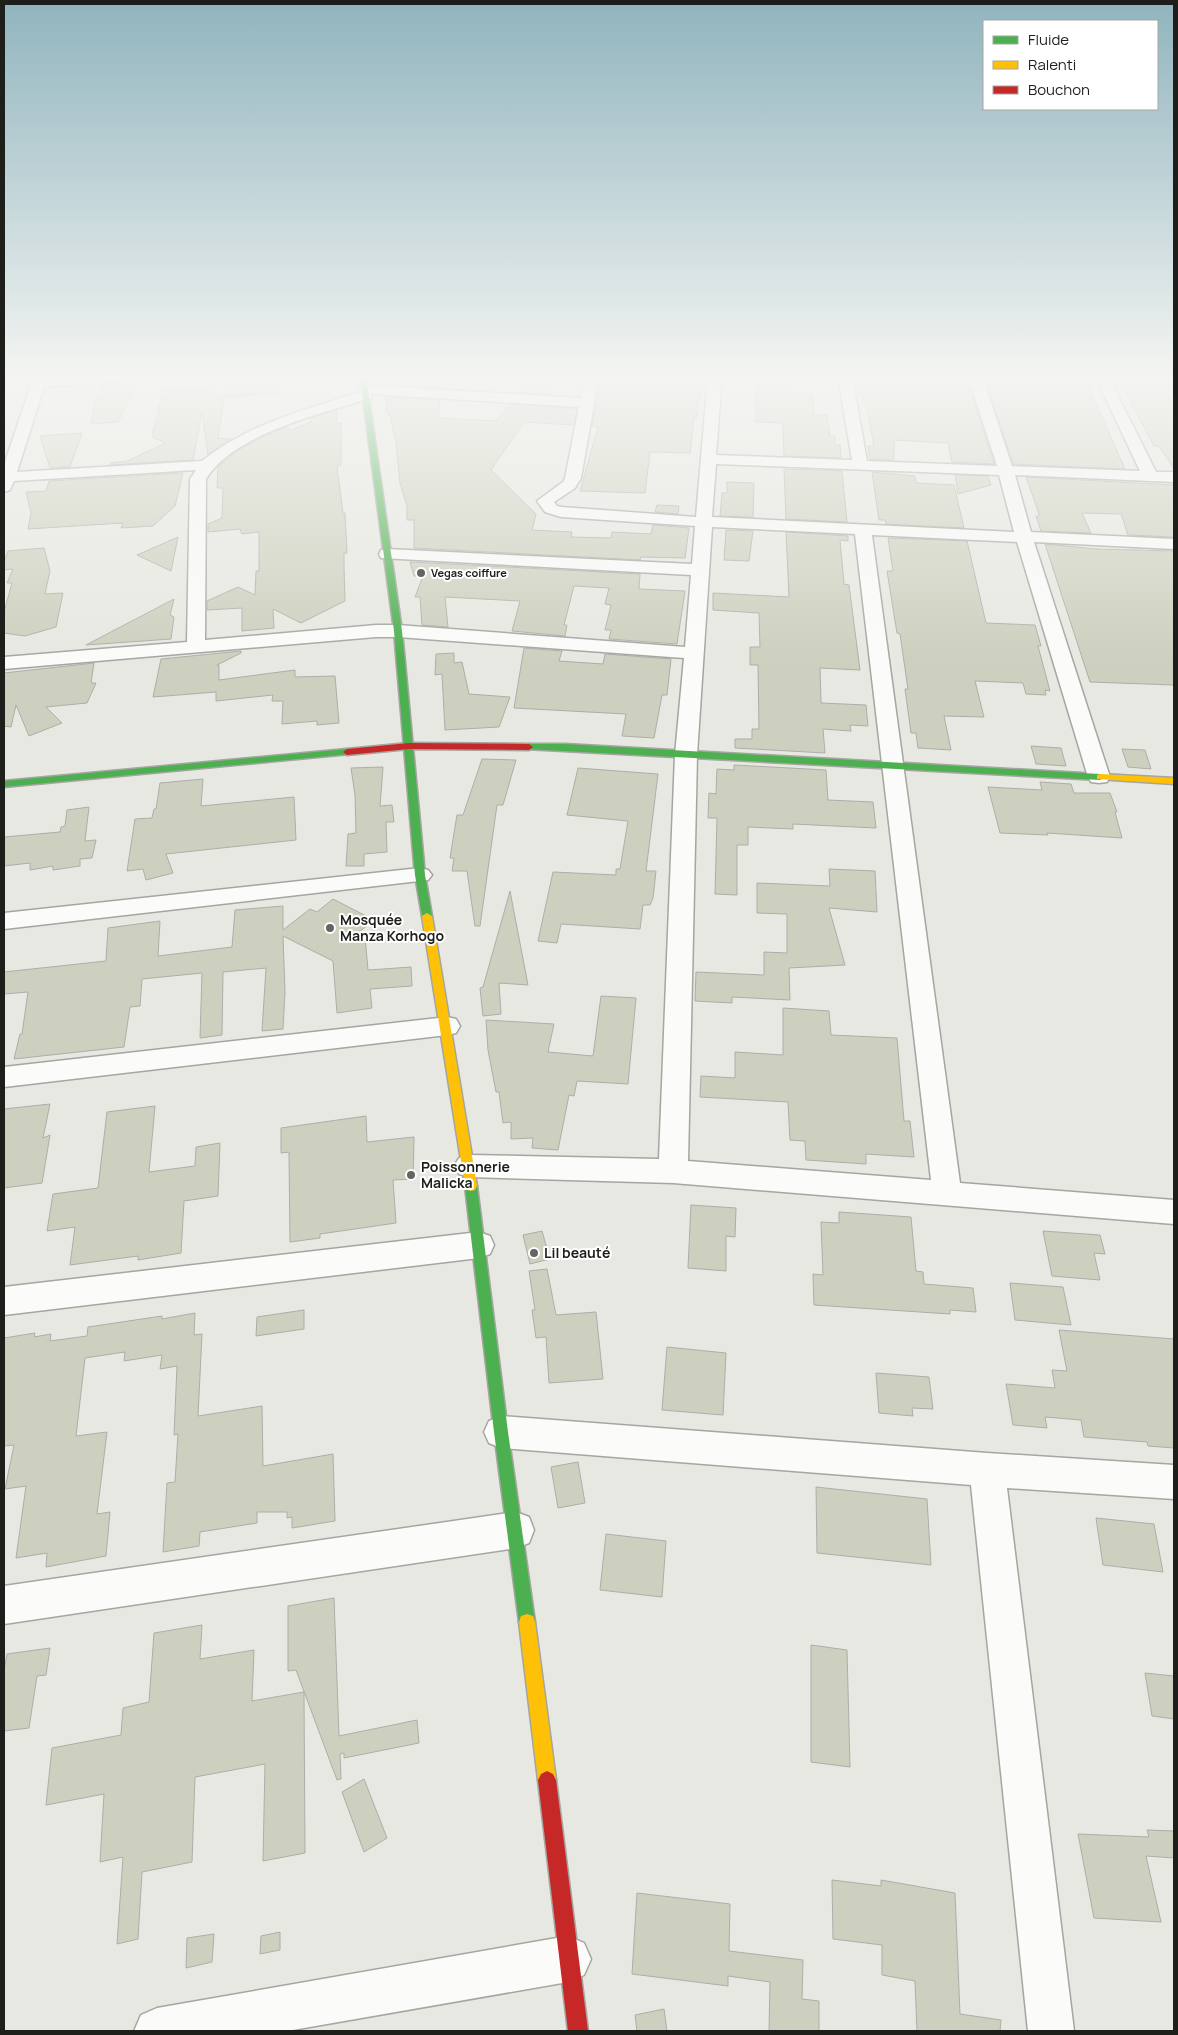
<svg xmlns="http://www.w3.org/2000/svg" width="1178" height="2035" font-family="Manrope,sans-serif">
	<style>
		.building { fill: #cdd0be; stroke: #adaea9 }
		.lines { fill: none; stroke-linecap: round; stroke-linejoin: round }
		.street-casing { stroke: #a5a5a1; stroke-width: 3 }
		.fast-casing { stroke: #a5a5a1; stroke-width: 3 }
		.slow-casing { stroke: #a5a5a1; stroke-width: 3 }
		.jam-casing { stroke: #a5a5a1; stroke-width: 3 }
		.street { fill: #fbfcfa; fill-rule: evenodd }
		.fast { fill: #4caf50; fill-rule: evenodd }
		.slow { fill: #ffc107; fill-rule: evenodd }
		.jam { fill: #c62828; fill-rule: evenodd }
		.poi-dot { fill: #646560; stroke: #fff; stroke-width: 2 }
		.labels { text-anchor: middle; stroke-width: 4; stroke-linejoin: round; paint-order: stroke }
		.far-poi-label { font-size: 11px; font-weight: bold; fill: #1e1f1a; stroke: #fff; text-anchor: start }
		.poi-label { font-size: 14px; font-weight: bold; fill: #1e1f1a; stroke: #fff; text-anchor: start }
	</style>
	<rect width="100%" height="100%" fill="#e7e8e1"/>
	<!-- building -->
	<path class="building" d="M530,376H550L546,384H552L547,394L518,392Z
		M604,376H699V382L703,383L698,403L697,418L694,417L690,453L650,452L645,493L580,491L598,427L592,426L601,383H603Z
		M876,376L966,377L994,464L952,462L948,443L894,440V460L870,459L868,446H874L866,404L862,395H859L857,377Z
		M988,376L1084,377L1125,469L1013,464L985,378H988Z
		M1117,376H1158L1174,406V469L1159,446H1154Z
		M278,377L279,394L224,397L226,380Z
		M756,381L785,382L784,393L813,394L814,415H827L830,436H835V445H840L841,458L784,456L783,423L756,422Z
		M136,385L118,422L91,424L97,395H99L101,387Z
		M208,386L207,390L224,399L218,438L231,439L208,455L202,412L193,460L110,465L111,463L127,461L166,443L152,437L163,391L190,390Z
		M387,397L440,400L438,418L496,421L509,404L577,409L574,425L524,422L491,470L536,514L532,530L572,532L571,537L611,538L612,532L651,534L653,525L689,528L685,558L641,557L640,560L414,548V520H407V506L400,483L396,442L389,412H386Z
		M336,410L337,424L341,423V465L337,466L343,513H345L347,553H344V566L345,601L301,623L273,609L274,628L242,631V608L207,610V601L238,587L255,595L256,571H259V532L242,534L240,529L208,532V524L222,518L223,488H217L218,467L237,451L258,439L286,427L292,430L311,422V418Z
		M82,433L70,467L50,468L40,436Z
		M784,469L842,471L847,522L786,519Z
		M872,472L915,476L916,483L954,485L964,528L886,524L885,520H879Z
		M183,473L175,506L153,526L121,528L123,523L28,529L31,513L26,492L46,491L49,481Z
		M955,475L988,476L991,485L958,494Z
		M1026,477L1174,485V537L1128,535L1121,514L1082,513L1091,533L1041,531L1036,516L1038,517L1039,514Z
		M727,482L754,483L753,517L720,516L722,493H727Z
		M657,505L679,506L678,514L655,512Z
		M726,530L753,531L749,561L724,560Z
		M786,532L848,536V541L840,540L844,584L849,585L860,670L820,668L821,703L866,705L868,726L850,725L851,731L823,729L825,753L735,748V739H752V729H759L758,665H750V647H760L759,613L713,610V593L789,597Z
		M178,537L171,571L137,555Z
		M888,538L967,541L986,623L1035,625L1041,646H1038L1050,691L1045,690L1046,695L1026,694L1023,683L975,681L984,717L944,716L951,750L918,748L916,733H911L905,689H908L900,634L897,633L887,571H893Z
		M1045,544L1097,549L1174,551V685L1090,682Z
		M44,548L50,571L45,594L63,593L56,627L25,636L4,633V612L12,583H7L13,569L4,570V562L8,551Z
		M410,562L640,574L639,589L685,591L677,644L609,639L611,630H605L611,605L605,604L609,588L574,586L564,625H567L565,636L512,631L520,601L445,597L448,627L422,625L420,597H415L423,576H414Z
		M174,599L170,615L174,617L171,639L86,645Z
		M524,648L562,651L559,661L603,664L605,654L671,659L667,695H662L654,738L622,736L626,714L514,708Z
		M241,651V653L217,665H219V680L295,670V677L335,676L339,723L317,725V721L282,724L283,701H272L273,695L216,701V692L153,697L161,659Z
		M454,653V663L462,662L469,694L510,697L499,727L445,730L442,674L435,675L436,654Z
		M94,663L91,683H96L87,703L46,707L62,723L29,736L16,705L11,727L4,726V673Z
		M1031,746L1061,748L1066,766L1036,764Z
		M1122,749L1145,750L1151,769L1128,767Z
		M482,759L516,760L503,805H497L480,926H475L467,871H452L454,858H450L457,815H463Z
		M734,765L826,770L828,800L873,802L876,828L793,824V829L748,827V845H737V895L715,894L717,818H708L709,793L716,794L717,769L734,770Z
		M383,767L380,806L392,805L394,822H386L387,852L364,854V866H346L348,834L356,833L355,795L351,768Z
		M578,768L658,774L646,871H656L653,898L650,905H643L640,929L561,924L557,943L538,941L553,872L616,875V869H620L628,821L567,815Z
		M203,779L201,806L294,797L296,840L166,854L173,873L146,880L143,869L127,871L135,819L152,818L154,809H156L160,783Z
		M1040,782L1071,784L1074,793H1110L1117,812H1115L1122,838L1047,833L1048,835L1000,833L988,787L1042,790Z
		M89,807L85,841L96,840L92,858L80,859V866L53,870V866L30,870V863L4,866V837L60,832L61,827L65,826L67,810Z
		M829,869L875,871L877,912L829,908L845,965L789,968L790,1000L732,997V1003L695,1001L696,972L764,975V952L787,953V914L757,913V883L830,886Z
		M510,891L528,985L499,983L501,1014L483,1016L480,988L483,987Z
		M333,899L374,920L358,933L365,937L368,970L411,967L412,986L370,989L372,1008L337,1013L333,961L283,936L285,992L283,1029L262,1031L266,968L223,972L222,1035L200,1038L202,973L142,979L140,1006L130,1007L124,1047L14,1059L20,1034H22L28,992L4,994V972L106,961L108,928L160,921L158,956L232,947L235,910L283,906V930L310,909L317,912Z
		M601,996L636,998L628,1084L577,1081L574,1096L569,1095L558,1150L532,1148L533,1138L511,1139V1122L503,1123L499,1092H496L488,1050L486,1020L554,1024L548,1052L593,1056Z
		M783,1008L829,1011L831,1035L897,1038L904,1121H910L914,1157L866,1154V1164L806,1160L805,1141L790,1140L788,1102L700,1097L701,1076L735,1078V1052L783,1055Z
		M50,1104L43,1138L50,1135L42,1183L4,1188V1109Z
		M155,1106L149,1172L195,1166L196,1147L220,1143L218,1196L184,1201L181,1253L138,1260V1256L70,1265L75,1227L47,1231L53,1194L98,1188L107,1112Z
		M366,1116L367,1142L414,1137L413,1179L393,1180L396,1223L320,1234V1238L290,1242L289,1152L281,1153V1128Z
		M691,1205L736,1208L735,1237L726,1236V1271L688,1268Z
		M839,1212L911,1217L916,1271L923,1272L924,1284L973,1288L976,1312L950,1310V1314L814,1305L813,1274L823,1275L821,1222L839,1223Z
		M542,1231L550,1259L530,1264L523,1235Z
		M1043,1231L1100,1235L1105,1254L1094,1253L1100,1280L1052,1276Z
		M547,1269L556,1315L596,1312L603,1379L549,1383L546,1337L536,1338L532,1310H535L529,1271Z
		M1010,1283L1063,1287L1071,1325L1015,1320Z
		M304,1310V1329L256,1336L257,1317Z
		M195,1313L194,1335L202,1334L198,1416L262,1406L263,1466L333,1454L335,1521L292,1528V1517L287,1518V1512H257V1523L200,1532L199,1546L163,1552L167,1483L175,1482L178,1434L174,1435L177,1366L160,1369L162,1355L124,1361L125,1352L85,1358L76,1436L107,1432L97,1514L110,1512L106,1556L46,1567L47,1553L16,1558L26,1486L5,1489L14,1445L4,1446V1338L35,1333L34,1337L51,1334L50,1341L87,1336L88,1327L162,1316V1319Z
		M1059,1330L1174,1339V1448L1148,1446L1147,1442L1084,1437L1081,1420L1045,1417L1047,1428L1013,1425L1006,1384L1055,1388L1052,1370L1067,1371Z
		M667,1347L726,1353L723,1415L662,1410Z
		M876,1373L929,1377L933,1409L912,1408L913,1416L879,1413Z
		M578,1462L585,1503L558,1508L551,1467Z
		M816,1487L927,1499L931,1565L817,1553Z
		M1096,1518L1154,1524L1163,1572L1103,1565Z
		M606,1534L666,1541L662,1597L600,1590Z
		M334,1598L339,1736L417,1720L419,1743L344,1758V1753L340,1754L341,1779L337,1780L296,1670L288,1671V1606Z
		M202,1625L200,1659L254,1650L252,1701L304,1692L305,1853L263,1861L265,1764L195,1777L192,1862L142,1872L138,1939L117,1944L123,1857L100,1862L104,1794L46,1805L52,1748L121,1735L123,1708L149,1702L154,1633Z
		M811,1645L847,1650L850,1767L811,1762Z
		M50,1648L46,1675L37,1676L29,1728L4,1731V1670L7,1654Z
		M1145,1673L1174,1676V1719L1152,1716Z
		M364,1779L387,1838L364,1852L342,1792Z
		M1147,1830L1174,1831V1858L1146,1856L1161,1922L1094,1918L1078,1834L1149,1837Z
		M832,1880L881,1886V1880L955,1893L960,2014L1001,2020L1000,2031H917L915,1981L882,1975V1945L833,1939Z
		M637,1893L730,1904L729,1951L803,1960L802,1999L819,2001V2031H769L770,1982L728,1976V1986L632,1974Z
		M280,1932V1950L260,1954L261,1936Z
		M214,1934L212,1962L186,1968L187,1938Z
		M664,2009L667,2031H637L635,2015Z"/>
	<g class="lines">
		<!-- street casing -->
		<g class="street-casing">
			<path id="street" d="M34,376H48L47,378L152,376L146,380L44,387L17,472L202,461C248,424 306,409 361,392L358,389L365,385L581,398L585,376H599L581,478L575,488L554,502L557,506L562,507L696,517L708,376H722L716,455L852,460L838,376H852L867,461L997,466L968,376H982L1012,466L1140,471L1095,376H1108L1156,472H1174V482L1015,475L1031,532L1174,539V549L1034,542L1110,777L1107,782L1099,783L1091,782L1088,777L1017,542L872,535L960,1183L1174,1200V1224L673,1183L469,1177L459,1174L454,1166L459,1158L469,1155L659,1159L675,755L684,658L398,637H376L4,669V657L187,642L190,479L196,470L14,481L10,490L4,492V465ZM372,394L579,407L565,478L563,482L537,501L545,512L561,517L695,526L692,564L387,549L381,550L379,554L381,558L691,575L685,647L398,625H376L205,640L206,479C233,434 323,413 371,398ZM716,464L999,475L1014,532L712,517ZM712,527L855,534L931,1180L688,1161L697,755Z
				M420,868L428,870L432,875L428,880L4,929V913Z
				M447,1017L456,1019L460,1026L456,1033L447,1035L4,1087V1067Z
				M479,1232L490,1236L494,1245L490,1254L479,1258L4,1315V1287Z
				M501,1416L987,1453L1174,1465V1499L1007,1488L1074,2031H1028L971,1485L501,1448L489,1443L484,1432L489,1421Z
				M516,1512L529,1517L534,1530L529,1543L516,1548L4,1624V1586Z
				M568,1936L584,1943L591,1959L584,1975L568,1982L287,2031H134L141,2015L157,2008Z"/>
		</g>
		<!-- fast casing -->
		<g class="fast-casing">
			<path id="fast" d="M360,376H366L402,631L425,875L432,916L427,919L422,916L415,875L394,631Z
				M529,744H565L1100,774L1105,777L1100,780L526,749V745Z
				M347,749L351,752L350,754L4,787V781Z
				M471,1181L475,1182L477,1186L508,1432L535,1622L533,1628L527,1630L521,1628L519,1622L494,1432L465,1186L467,1182Z"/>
		</g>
		<!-- slow casing -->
		<g class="slow-casing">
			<path id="slow" d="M1100,774L1174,778V784L1097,779V775Z
				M427,913L432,916L477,1186L475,1190L471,1191L467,1190L465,1186L422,916Z
				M527,1614L533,1616L535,1622L556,1780L553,1786L547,1789L541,1786L538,1780L519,1622L521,1616Z"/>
		</g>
		<!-- jam casing -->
		<g class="jam-casing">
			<path id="jam" d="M409,743L529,744L533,747L529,750L409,749L347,755L343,752L347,749Z
				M547,1771L553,1774L556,1780L588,2031H568L538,1780L541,1774Z"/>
		</g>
		<!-- street -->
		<use href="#street" class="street"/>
		<!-- fast -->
		<use href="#fast" class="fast"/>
		<!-- slow -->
		<use href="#slow" class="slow"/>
		<!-- jam -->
		<use href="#jam" class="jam"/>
	</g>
	<!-- sky -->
	<linearGradient id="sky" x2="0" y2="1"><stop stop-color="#90b4be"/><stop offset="0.57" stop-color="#f4f5f2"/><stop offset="1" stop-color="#f4f5f2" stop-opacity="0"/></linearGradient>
	<rect width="1178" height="661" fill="url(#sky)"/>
	<!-- markers -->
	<g class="poi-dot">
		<circle cx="421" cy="573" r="5"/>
		<circle cx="330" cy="928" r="5"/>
		<circle cx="411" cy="1175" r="5"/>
		<circle cx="534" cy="1253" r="5"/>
	</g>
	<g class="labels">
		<!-- far-poi labels -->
		<g class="far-poi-label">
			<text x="431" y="577">Vegas coiffure</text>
		</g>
		<!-- poi labels -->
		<g class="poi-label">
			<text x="340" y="925">Mosquée<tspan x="340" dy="16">Manza Korhogo</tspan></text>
			<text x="421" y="1172">Poissonnerie<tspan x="421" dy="16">Malicka</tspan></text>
			<text x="544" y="1258">Lil beauté</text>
		</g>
	</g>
	<!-- border -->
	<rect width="1178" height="2035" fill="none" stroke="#1e1f1a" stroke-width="10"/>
	<!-- legend -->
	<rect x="983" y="20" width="175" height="90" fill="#ffffff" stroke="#a5a5a3"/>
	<rect x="993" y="36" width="25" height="8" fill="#4caf50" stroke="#a5a5a3"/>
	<text x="1028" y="45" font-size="15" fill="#1e1f1a">Fluide</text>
	<rect x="993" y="61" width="25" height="8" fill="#ffc107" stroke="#a5a5a3"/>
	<text x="1028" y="70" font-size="15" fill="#1e1f1a">Ralenti</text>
	<rect x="993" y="86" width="25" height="8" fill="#c62828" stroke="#a5a5a3"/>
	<text x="1028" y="95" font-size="15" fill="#1e1f1a">Bouchon</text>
</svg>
